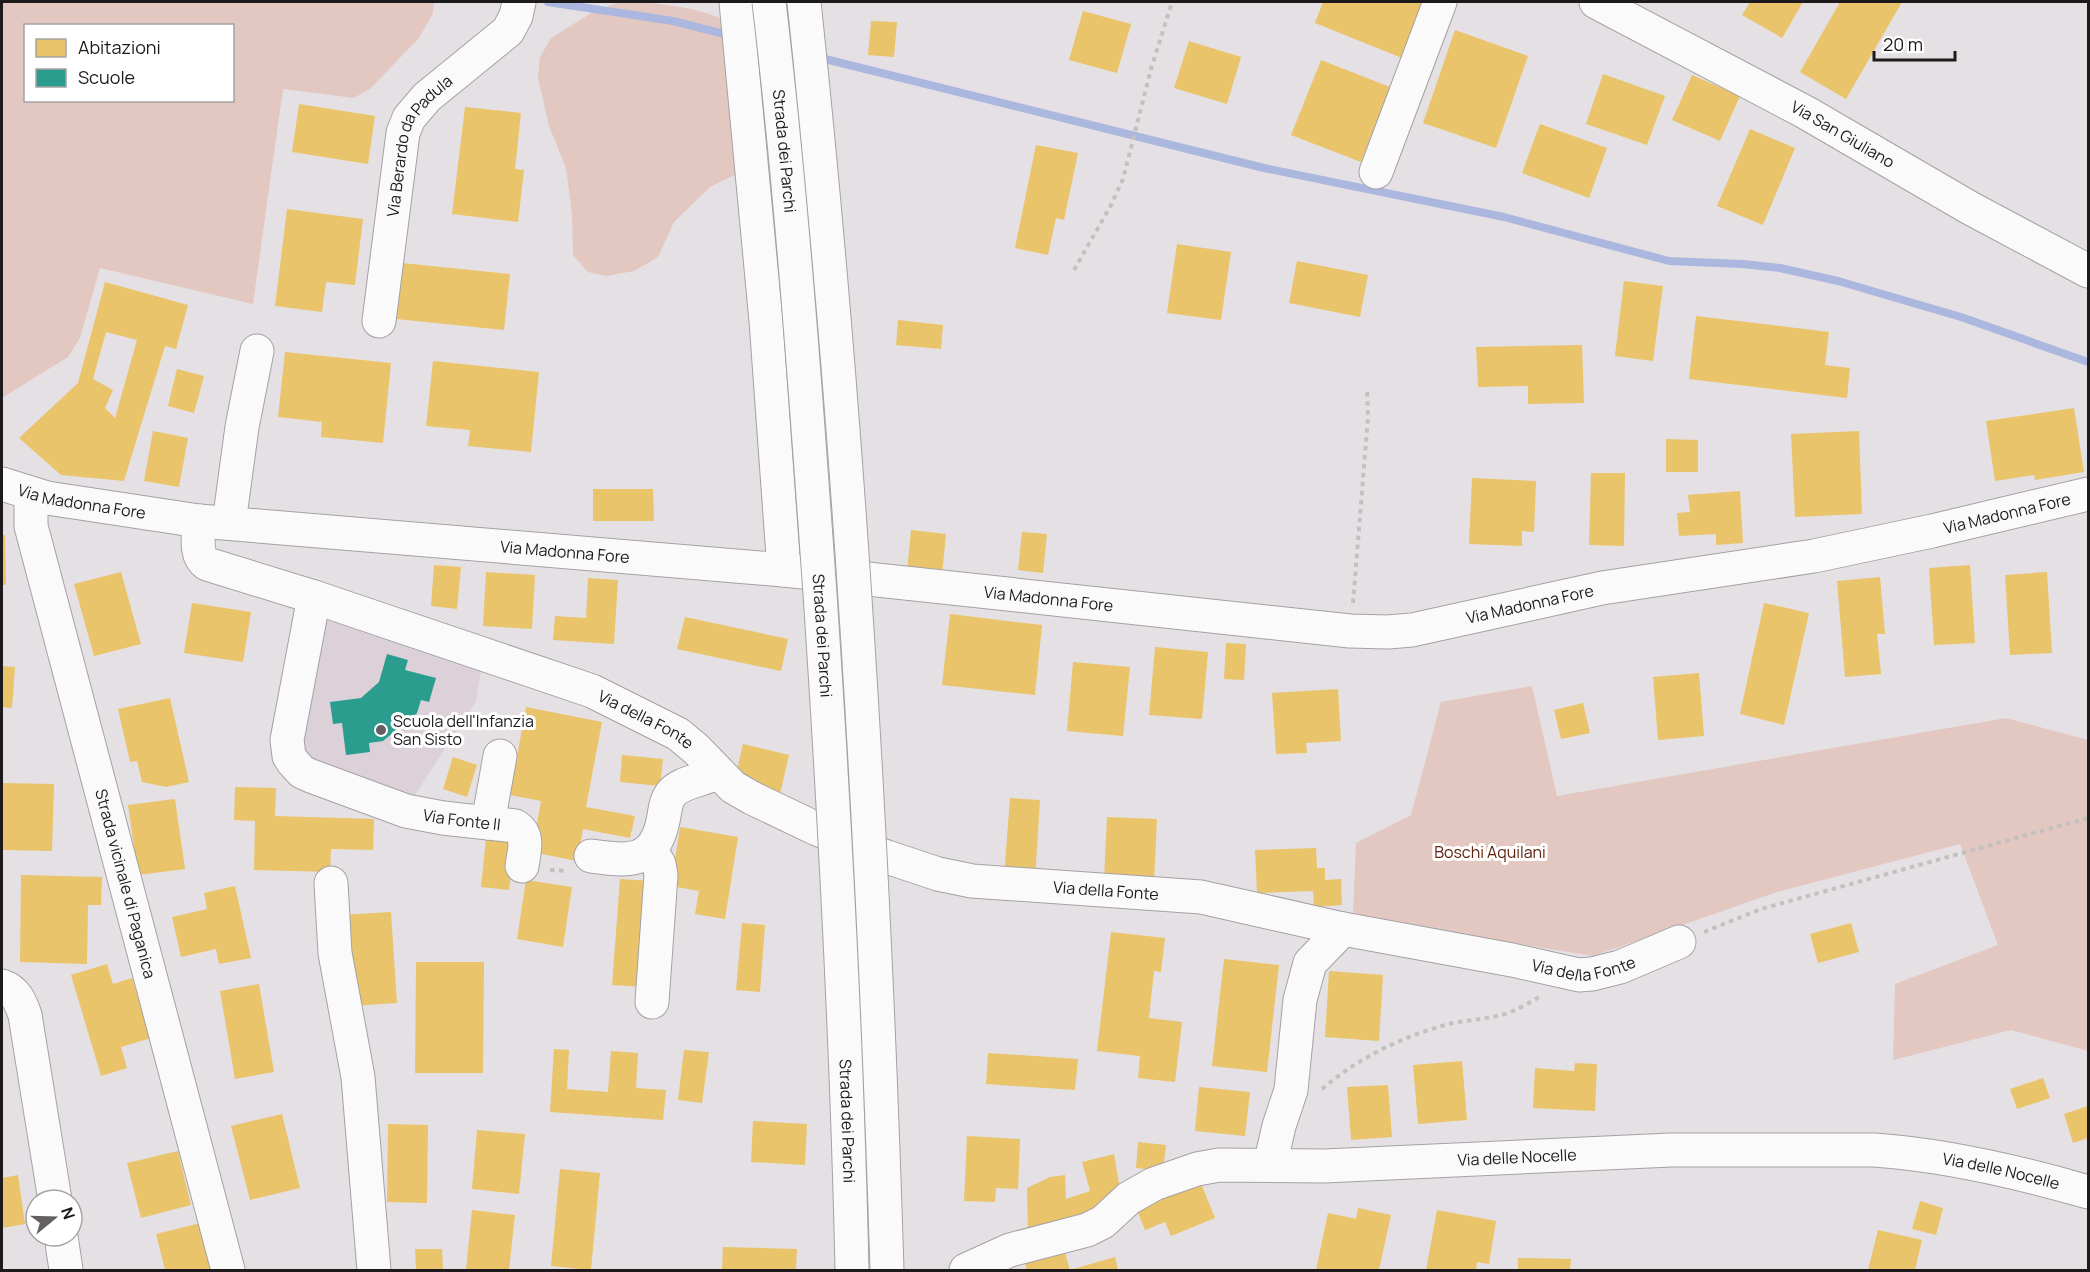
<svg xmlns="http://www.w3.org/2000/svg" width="2090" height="1272" font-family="Manrope,sans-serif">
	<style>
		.built { fill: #dcd1d9 }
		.green { fill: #e3c8c1; fill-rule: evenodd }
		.homes { fill: #e9c46a; fill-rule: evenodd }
		.schools { fill: #2a9d8f }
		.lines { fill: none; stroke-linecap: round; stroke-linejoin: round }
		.stream { stroke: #abb7df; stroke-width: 8 }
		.minor-casing { stroke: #a4a1a4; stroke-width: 35 }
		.path { stroke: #c2c0c1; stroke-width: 4; stroke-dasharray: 4.5 4.5; stroke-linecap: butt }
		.minor { stroke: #fbfafb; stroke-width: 33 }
		.highway-bridge-casing { stroke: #a4a1a4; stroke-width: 35; stroke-linecap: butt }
		.highway-bridge { stroke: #fbfafb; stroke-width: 33 }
		.poi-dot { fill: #635f62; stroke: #fff; stroke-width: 2 }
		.labels { text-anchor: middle; stroke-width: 6; stroke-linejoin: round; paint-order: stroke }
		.street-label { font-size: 16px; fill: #1d1a1c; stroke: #fff }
		.poi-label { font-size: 16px; fill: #1d1a1c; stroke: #fff; text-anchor: start }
		.park-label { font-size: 16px; fill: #5c220d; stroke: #fff }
	</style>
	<rect width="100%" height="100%" fill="#e5e0e4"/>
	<!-- built -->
	<path class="built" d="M326,609L482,666L476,701L413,798L301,759Z"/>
	<!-- green -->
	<path class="green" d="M2,2H434L433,13L419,38L370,89L354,98L283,89L253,304L100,268L80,338L68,357L2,398ZM26,26H232V100H26Z
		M619,2C652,2 696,6 727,21L739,173L710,187L674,222L658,257L634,271L606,276L588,272L573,255L572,215L566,168L549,126L538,78L540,57L551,38L593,12Z
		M1532,686L1557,796L2006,718L2088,740V1051L2011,1030L1893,1060L1895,984L1998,945L1960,844L1777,892L1593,956L1353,917L1356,843L1411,815L1441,702Z"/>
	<!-- homes -->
	<path class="homes" d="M1323,2H1424L1402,58L1315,23Z
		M1750,2H1803L1782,38L1742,15Z
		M1840,2H1902L1846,99L1800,72Z
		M1083,11L1131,24L1117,73L1069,60Z
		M871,21L897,22L894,57L868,55Z
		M1455,30L1528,56L1496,148L1423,123Z
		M1189,41L1241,57L1227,104L1174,88Z
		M1321,60L1390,87L1361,162L1291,135Z
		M1603,74L1665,96L1647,145L1586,124Z
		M1692,75L1740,96L1720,141L1672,120Z
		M299,104L375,116L368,164L292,152Z
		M465,107L521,113L515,169L524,170L518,222L452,214Z
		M1540,124L1607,148L1589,198L1522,173Z
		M1750,129L1795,148L1763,225L1717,206Z
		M1036,145L1078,153L1064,220L1056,218L1048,255L1015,248Z
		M287,209L363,219L355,285L326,282L322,312L275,306Z
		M1177,244L1231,252L1221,320L1167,313Z
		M1297,261L1368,275L1360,317L1289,303Z
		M402,263L510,274L504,330L396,319Z
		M1624,281L1663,286L1653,361L1615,356Z
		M105,282L188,305L176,349L165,346L124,481L61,475L19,438L78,383ZM106,332L137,340L115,418L105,408L113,390L93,379Z
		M1696,316L1829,332L1825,365L1850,368L1847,398L1689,379Z
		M898,320L943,325L941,349L896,345Z
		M1582,345L1584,403L1528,404V386L1478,387L1476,347Z
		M285,352L391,363L383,443L321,437L322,422L278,417Z
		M433,361L539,372L531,452L468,446L470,430L426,426Z
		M177,369L204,376L194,413L168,406Z
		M2074,408L2084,472L2035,480L2034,475L1995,481L1986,421Z
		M153,431L188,438L179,487L144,481Z
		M1859,431L1862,514L1795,517L1791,434Z
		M1666,439L1698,440V472H1666Z
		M1591,473H1625L1624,546L1589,545Z
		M1472,478L1536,481L1534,532L1522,531V546L1469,544Z
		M593,489H653L654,521H593Z
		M1740,491L1743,543L1716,545V534L1679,536L1677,513L1690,512L1688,495Z
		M911,530L946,534L942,575L907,572Z
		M1022,532L1047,534L1043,573L1018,570Z
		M2,535H5L6,585H2Z
		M434,565L461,567L457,609L431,606Z
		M1970,565L1975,643L1934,645L1929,568Z
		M121,572L141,644L94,656L74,584Z
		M486,572L535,575L532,629L483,626Z
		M2047,572L2052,653L2010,655L2005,575Z
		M1880,577L1885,634H1877L1881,674L1845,677L1837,581Z
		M588,578L618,580L614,644L553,640L555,616L586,618Z
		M192,603L251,612L243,662L184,653Z
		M1764,603L1809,613L1784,725L1740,714Z
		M950,614L1042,625L1035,695L942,685Z
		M685,617L788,639L781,671L677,649Z
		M1226,643L1246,644L1244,680L1224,679Z
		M1155,647L1208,652L1202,719L1149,715Z
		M1073,662L1130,667L1123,736L1067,731Z
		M2,666L15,667L12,708L2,707Z
		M1699,673L1704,736L1658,740L1653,677Z
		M1338,689L1341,741L1306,743L1307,753L1276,754L1272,693Z
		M170,698L189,782L166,787L142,782L137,761L130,762L118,709Z
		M1583,703L1590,733L1561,739L1554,710Z
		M526,707L602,722L586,807L635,816L630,838L583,829L577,861L532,852L541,801L510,795Z
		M743,744L789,755L778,803L735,780Z
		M622,755L663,759L660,786L620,782Z
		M453,757L477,765L467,797L443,789Z
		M2,783L54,784L52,851L2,850Z
		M235,787L276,788L275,816L374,819L373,850L331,849L330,872L254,870L255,821L234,820Z
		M1010,798L1040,800L1035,879L1004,877Z
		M175,799L185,869L138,875L128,805Z
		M1107,817L1157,819L1154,882L1104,880Z
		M680,827L738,837L725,919L695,914L699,891L671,886Z
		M486,838L515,842L509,890L481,887Z
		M1316,848L1317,868H1325V880L1341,879L1342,905L1314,907L1313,891L1257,893L1255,850Z
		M21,875L102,877L101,905H88L87,964L20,962Z
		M620,879L652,881L645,987L612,985Z
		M526,880L572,887L563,947L517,939Z
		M235,886L251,958L219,964L216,949L181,957L172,917L207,909L204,893Z
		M391,912L397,1003L352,1006L342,915Z
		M742,923L765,925L760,992L736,990Z
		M1851,923L1859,952L1818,963L1810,934Z
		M1111,932L1165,938L1161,972L1154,971L1149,1018L1182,1022L1175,1082L1138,1078L1140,1056L1097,1051Z
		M1224,959L1279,965L1267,1072L1212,1066Z
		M416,962H484L483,1073H415Z
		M107,964L113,984L132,978L151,1038L121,1047L127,1068L101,1076L71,975Z
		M1329,971L1383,975L1379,1041L1325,1037Z
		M259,984L274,1072L235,1079L220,991Z
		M554,1049L569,1050L567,1089L608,1092L611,1051L638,1053L636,1088L666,1090L663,1120L550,1112Z
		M684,1050L709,1052L702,1103L678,1100Z
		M988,1053L1078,1059L1075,1090L986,1084Z
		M1462,1061L1467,1120L1418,1124L1413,1065Z
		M1575,1063L1597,1064L1595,1111L1533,1108L1535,1068L1574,1071Z
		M2043,1078L2050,1098L2017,1109L2010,1089Z
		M1388,1085L1392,1137L1351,1140L1347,1087Z
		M1199,1087L1250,1092L1245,1136L1195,1131Z
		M2088,1106V1138L2073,1143L2064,1114Z
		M282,1114L300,1188L250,1200L231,1126Z
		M753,1121L807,1124L805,1165L751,1162Z
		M388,1124L428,1125L427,1203L387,1202Z
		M477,1130L525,1134L519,1194L472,1189Z
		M967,1136L1020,1139L1018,1189L996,1188L995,1202L964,1201Z
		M1138,1142L1166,1145L1163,1171L1136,1168Z
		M178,1151L191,1205L141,1218L127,1163Z
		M1114,1154L1120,1190L1100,1217L1028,1235L1027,1188L1050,1177L1065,1175L1066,1199L1090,1191L1082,1162Z
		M560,1169L600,1173L591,1270L551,1266Z
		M18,1175L25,1224L2,1228V1178Z
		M1198,1176L1215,1218L1171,1236L1165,1222L1145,1230L1134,1203Z
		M1920,1201L1943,1208L1936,1235L1912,1229Z
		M1358,1208L1391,1215L1379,1270H1316L1328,1213L1356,1219Z
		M472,1210L515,1215L509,1270H466Z
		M1437,1210L1496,1221L1489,1264L1477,1262L1476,1270H1426Z
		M201,1223L214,1270H165L156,1234Z
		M1878,1230L1922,1240L1915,1270H1868Z
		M1063,1246L1070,1270H1027L1023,1257Z
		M723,1247L797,1249L796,1270H722Z
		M415,1249H442L443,1270H416Z
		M1115,1257L1118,1270H1070Z
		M1518,1258L1571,1259L1570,1270H1518Z"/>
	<!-- schools -->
	<path class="schools" d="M387,654L408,660L405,670L436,678L429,702L421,700L417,713L383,741L369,743L370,752L346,755L342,723L333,724L330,702L361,698L379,682Z"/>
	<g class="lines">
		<!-- stream -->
		<path class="stream" d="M548,2L673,21L732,36
			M817,57L1264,168L1504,217L1669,261L1743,264L1780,268L1838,281L1961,317L2088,362"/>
		<!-- minor casing -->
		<g class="minor-casing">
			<g id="minor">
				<path d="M736,2L766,321L784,570"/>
				<path id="s1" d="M1596,2L1805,112L1970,208L2088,271"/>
				<path d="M1376,172L1440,2"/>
				<path id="s2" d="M379,321L403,133L409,118L427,97L508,31L516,16L519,2"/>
				<path id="s3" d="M2,484L47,498L199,521L784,570L1350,631L1388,632L1412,630L1602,588L1814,556L1932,531L2088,494"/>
				<path id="s4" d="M31,494V526L228,1270"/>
				<path id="s5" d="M199,521C199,535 194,555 207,564L314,597L592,691L678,734L696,749L733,787L752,798L817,829L887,857L938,874L972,881L1201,897L1343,929L1512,960L1579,975L1592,974L1620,967L1679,942"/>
				<path d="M229,523L242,427L257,351"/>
				<path id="s6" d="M314,597L287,740L289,756L293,762L302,772L311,776L406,811L443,818L515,826C530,835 524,851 522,866"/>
				<path d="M488,823L500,756"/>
				<path d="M650,850L659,864L661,875L652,1002"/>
				<path d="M591,856C627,861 654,865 663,821C665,812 665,802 671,794C681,781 704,781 717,772"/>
				<path d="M331,883L335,953L358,1077L374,1270"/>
				<path d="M2,986C16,991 20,1001 25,1015L55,1200"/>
				<path d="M1270,1165L1279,1126L1291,1090L1300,1000L1310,963L1343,929"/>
				<path d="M61,1236L66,1270"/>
				<path id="s7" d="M966,1270L1010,1250L1087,1230L1103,1222L1129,1198L1154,1184L1197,1169L1219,1165L1324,1166L1671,1150H1874C1946,1155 2019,1172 2088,1192"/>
			</g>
		</g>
		<!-- path -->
		<path class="path" d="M1074,270L1111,205L1123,179L1151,69L1172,2
			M1353,603L1368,417L1367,388
			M550,870L566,871
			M1704,932L1761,909L2088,818
			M1322,1089C1357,1059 1401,1037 1445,1025C1463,1020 1483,1020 1501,1015C1513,1012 1528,1004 1539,997"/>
		<!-- minor -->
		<use href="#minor" class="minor"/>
		<!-- highway-bridge casing -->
		<g class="highway-bridge-casing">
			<g id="highway-bridge">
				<path id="s8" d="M769,2C792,198 806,396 820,594C835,819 847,1045 852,1270"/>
				<path d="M804,2C849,423 874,847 887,1270"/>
			</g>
		</g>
		<!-- highway-bridge -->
		<use href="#highway-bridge" class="highway-bridge"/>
	</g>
	<!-- markers -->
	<circle class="poi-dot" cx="381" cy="730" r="6"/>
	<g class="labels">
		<!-- street labels -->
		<g class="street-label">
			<text dy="6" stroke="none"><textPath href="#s1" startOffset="280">Via San Giuliano</textPath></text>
			<text dy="6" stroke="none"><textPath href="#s2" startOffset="184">Via Berardo da Padula</textPath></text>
			<text dy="6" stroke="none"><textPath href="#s8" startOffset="150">Strada dei Parchi</textPath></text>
			<text dy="6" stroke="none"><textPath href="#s3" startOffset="82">Via Madonna Fore</textPath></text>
			<text dy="6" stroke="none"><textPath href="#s3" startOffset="2026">Via Madonna Fore</textPath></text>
			<text dy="6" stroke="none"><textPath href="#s3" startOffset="568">Via Madonna Fore</textPath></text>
			<text dy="6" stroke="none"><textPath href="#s3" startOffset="1054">Via Madonna Fore</textPath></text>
			<text dy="6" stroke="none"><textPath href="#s3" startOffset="1540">Via Madonna Fore</textPath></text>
			<text dy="6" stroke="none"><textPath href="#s8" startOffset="636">Strada dei Parchi</textPath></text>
			<text dy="6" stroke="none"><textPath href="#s5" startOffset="512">Via della Fonte</textPath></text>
			<text dy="6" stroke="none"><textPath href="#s6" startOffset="350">Via Fonte II</textPath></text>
			<text dy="6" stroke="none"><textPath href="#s4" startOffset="402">Strada vicinale di Paganica</textPath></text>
			<text dy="6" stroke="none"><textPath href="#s5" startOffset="1016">Via della Fonte</textPath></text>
			<text dy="6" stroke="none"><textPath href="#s5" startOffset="1502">Via della Fonte</textPath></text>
			<text dy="6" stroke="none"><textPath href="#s8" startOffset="1122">Strada dei Parchi</textPath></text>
			<text dy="6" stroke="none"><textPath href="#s7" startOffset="576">Via delle Nocelle</textPath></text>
			<text dy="6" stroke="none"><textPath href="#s7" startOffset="1062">Via delle Nocelle</textPath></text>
		</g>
		<!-- poi labels -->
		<g class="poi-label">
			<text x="393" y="727">Scuola dell'Infanzia<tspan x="393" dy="18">San Sisto</tspan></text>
		</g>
		<!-- park labels -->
		<g class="park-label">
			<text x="1490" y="858">Boschi Aquilani</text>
		</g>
	</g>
	<!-- border -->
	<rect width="2090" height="1272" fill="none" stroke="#1d1a1c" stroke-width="6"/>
	<!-- legend -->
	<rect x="24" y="24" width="210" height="78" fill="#ffffff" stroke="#a5a3a4" stroke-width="1.5"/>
	<rect x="36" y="39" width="30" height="18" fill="#e9c46a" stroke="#a5a3a4" stroke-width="1.5"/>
	<text x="78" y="54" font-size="18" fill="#1d1a1c">Abitazioni</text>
	<rect x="36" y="69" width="30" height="18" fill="#2a9d8f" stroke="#a5a3a4" stroke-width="1.5"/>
	<text x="78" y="84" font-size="18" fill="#1d1a1c">Scuole</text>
	<!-- north arrow -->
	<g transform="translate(54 1218) rotate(71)"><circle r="28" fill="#ffffff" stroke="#a5a3a4" stroke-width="1.5"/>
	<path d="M0-4.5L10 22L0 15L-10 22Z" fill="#635f62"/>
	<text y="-9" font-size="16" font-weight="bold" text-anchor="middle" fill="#1d1a1c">N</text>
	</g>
	<!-- scale -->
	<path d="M1874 51v9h81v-9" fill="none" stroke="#1d1a1c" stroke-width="3"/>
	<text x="1883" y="51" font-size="18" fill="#1d1a1c" stroke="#ffffff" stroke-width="4.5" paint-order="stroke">20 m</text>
</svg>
